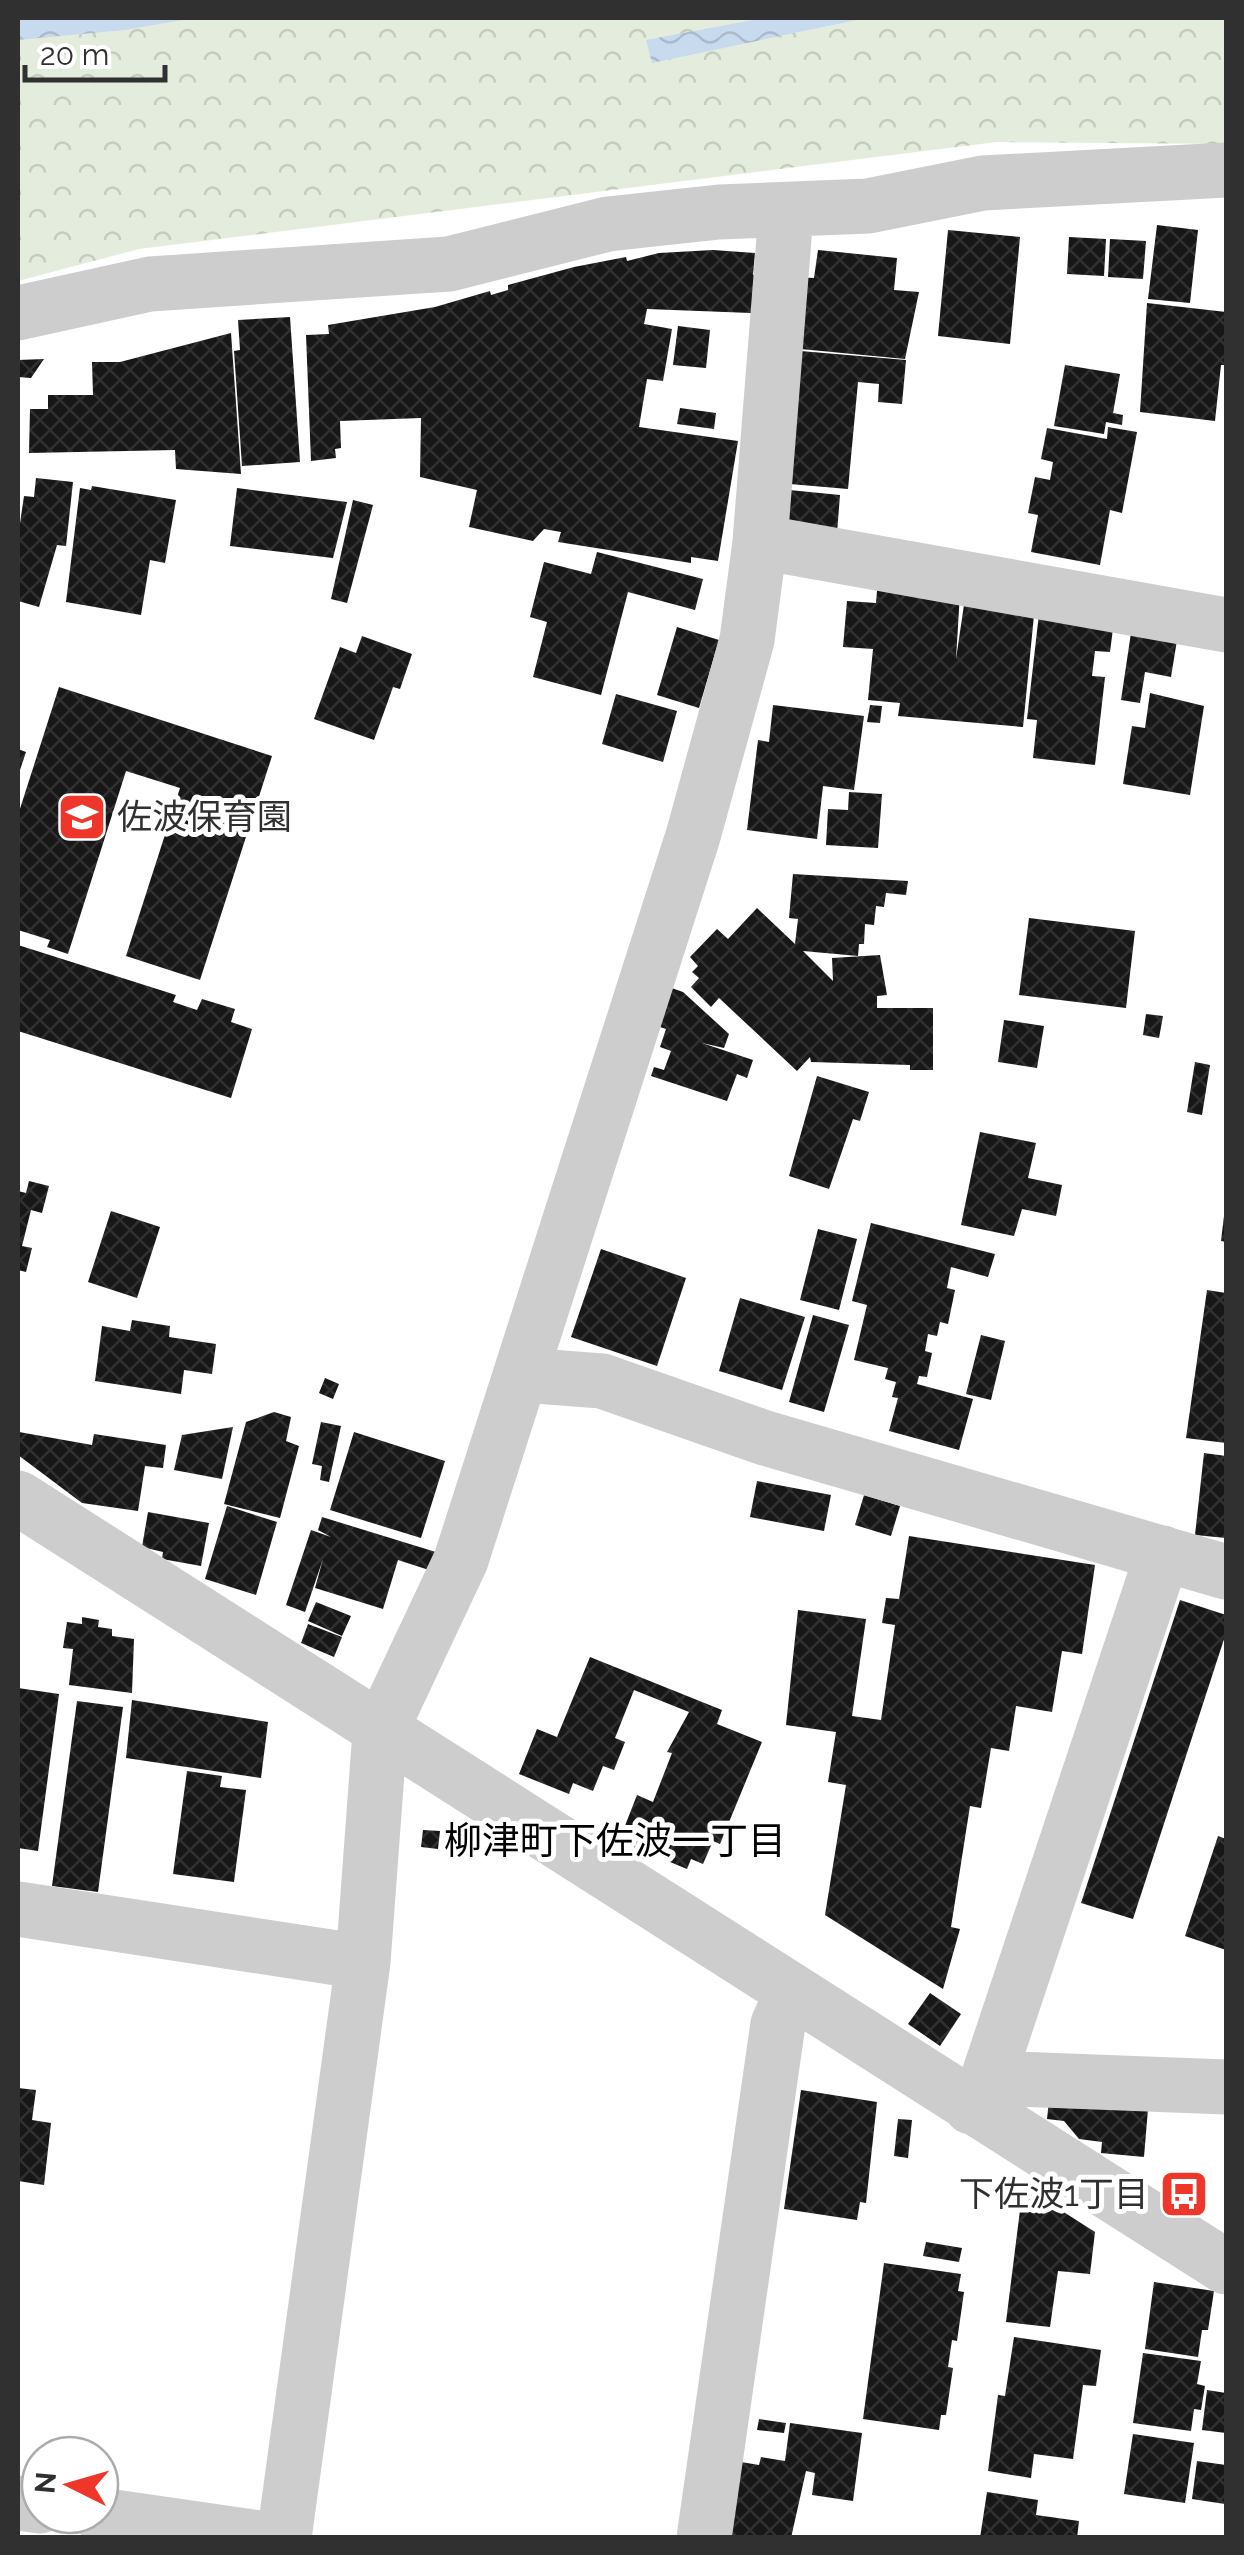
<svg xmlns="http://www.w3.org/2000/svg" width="1244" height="2555" font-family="Raleway,'Noto Sans JP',sans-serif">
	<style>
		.forest { fill: url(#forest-crowns) }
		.water { fill: url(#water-waves) }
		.building { fill: url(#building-cross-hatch) }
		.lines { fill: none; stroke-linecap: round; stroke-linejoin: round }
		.minor { stroke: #cdcdcd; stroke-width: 55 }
		.labels { text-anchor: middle; stroke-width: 10; stroke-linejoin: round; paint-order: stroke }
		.poi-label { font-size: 35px; fill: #303030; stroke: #fff; text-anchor: start }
		.neighbourhood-label { font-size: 38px; fill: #000; stroke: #fff }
	</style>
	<defs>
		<pattern id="forest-crowns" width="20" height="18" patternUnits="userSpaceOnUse" patternTransform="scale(2.5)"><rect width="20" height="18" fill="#e4eddd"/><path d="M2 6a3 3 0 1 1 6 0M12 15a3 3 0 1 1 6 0" fill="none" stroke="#c4ccbe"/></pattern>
		<pattern id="water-waves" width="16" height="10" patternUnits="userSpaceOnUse" patternTransform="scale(2.5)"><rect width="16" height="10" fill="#c8daee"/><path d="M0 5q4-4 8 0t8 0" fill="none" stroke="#acbbcc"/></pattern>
		<pattern id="building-cross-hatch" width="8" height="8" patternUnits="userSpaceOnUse" patternTransform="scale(2.5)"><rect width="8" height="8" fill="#171717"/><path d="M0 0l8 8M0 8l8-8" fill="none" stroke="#303030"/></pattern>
	</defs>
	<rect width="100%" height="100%" fill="#fff"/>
	<!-- forest -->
	<path class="forest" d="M18,18H1226V144L997,142L139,249L18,281Z"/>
	<!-- water -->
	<path class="water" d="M18,18H194L125,30L18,40Z
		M763,18H866L652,63L646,40Z"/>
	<!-- building -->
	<path class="building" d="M1157,225L1198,230L1190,303L1148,299Z
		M948,230L1020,237L1010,344L938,336Z
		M1069,237L1106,239L1104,276L1067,274Z
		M1110,239L1146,241L1143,279L1108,277Z
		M713,250L755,253L753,275L814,278L818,250L897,258L894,290L919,292L905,359L790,348L751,313L647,309L644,324L672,329L663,381L647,379L639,427L738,441L718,561L691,557V563L558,542L561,532L544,529L533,541L469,527L477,490L420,477L421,418L340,421L341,448L335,449L336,458L311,461L306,335L329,334L328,325L435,307L490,291L491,295L508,290V285L574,267L626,257L627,261L659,253Z
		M1147,303L1226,312V365H1221L1215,421L1140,412Z
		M290,317L300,462L242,466L234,351L240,350L238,320Z
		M678,326L710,330L706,368L673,365Z
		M231,333L241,474L176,469L175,450L29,453L30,409H48V395H93L92,362H120Z
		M789,350L906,360L902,404L878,402L879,384L858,382L848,489L778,483Z
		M44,359L31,378L18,377V360Z
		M1065,365L1120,374L1113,413L1123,415L1122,425L1106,422L1104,434L1054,426Z
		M680,408L716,413L714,429L677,424Z
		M1108,427L1137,432L1122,513L1110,510L1100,565L1031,552L1038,515L1028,513L1035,477L1050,480L1053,462L1041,459L1047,428L1107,439Z
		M36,478L73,482L66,546L57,545L39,607L18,601V537L24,496L34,497Z
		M92,486L176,500L165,563L150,560L141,615L66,602L80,488L91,490Z
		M237,488L347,502L333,558L230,546Z
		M779,489L840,495L837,533L775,527Z
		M353,500L373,505L347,603L331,599Z
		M597,552L703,579L695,610L628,592L601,695L533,677L547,622L530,617L544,562L591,574Z
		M878,579L960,593L956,659L965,598L1035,605L1023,727L898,716L900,703L868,700L873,649L843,647L847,601L876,603Z
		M1040,605L1115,613L1110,652L1095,651L1092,676L1105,677L1095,765L1033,758L1037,720L1027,719Z
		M1132,626L1178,634L1171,677L1145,672L1140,703L1121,700Z
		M677,627L719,640L699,708L657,695Z
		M362,636L412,654L400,689L393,687L374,740L314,719L340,647L356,653Z
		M59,687L272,756L200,980L126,956L180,788L126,771L68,954L47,947L50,940L18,930V815Z
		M1150,693L1204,706L1190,795L1123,784L1132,726L1145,728Z
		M616,694L677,711L663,762L602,744Z
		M773,705L864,716L854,790L823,786L817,839L747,830L758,740L769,742Z
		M870,705L882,706L880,723L867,722Z
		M18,749L26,752L18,776Z
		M849,792L882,794L878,848L826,845L828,809L848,810Z
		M793,874L908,881L906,895L886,893L884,907L876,906L874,925L865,924L864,944H859L858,956L803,951L833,981L832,958L880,955L887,995L877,996V1008H933V1070H910V1065L811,1062L810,1057L797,1071L719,998L711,1007L691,987L699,978L692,972L698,966L690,957L717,929L728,939L757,908L795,944L798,919L789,918Z
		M1029,918L1135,931L1126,1008L1019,995Z
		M18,945L176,995L173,1002L197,1010L202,999L235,1009L231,1022L252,1029L231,1098L18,1031Z
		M663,985L683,992L729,1034L724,1048L702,1043L753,1060L747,1078L737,1074L727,1101L651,1076L654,1067L664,1070L671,1051L660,1047L666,1029L651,1024Z
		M1146,1014L1163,1016L1159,1038L1143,1035Z
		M1004,1020L1044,1026L1037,1068L998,1062Z
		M1195,1062L1210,1065L1202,1115L1187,1112Z
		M817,1076L869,1092L860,1121L853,1119L829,1189L789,1176Z
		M980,1132L1036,1143L1028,1178L1062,1185L1056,1216L1022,1209L1014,1236L961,1225Z
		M29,1181L49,1186L42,1213L31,1210L22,1246L32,1248L26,1272L18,1270V1191L26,1193Z
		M111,1211L160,1227L137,1298L88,1282Z
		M1224,1216H1226V1242L1221,1241Z
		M871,1223L995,1254L988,1277L951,1267L947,1288L955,1290L948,1324L940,1322L937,1336L928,1334L925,1351L932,1353L927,1377L919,1376L917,1384L973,1399L959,1450L889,1431L898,1398L892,1397L896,1382L885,1379L888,1368L854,1360L867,1305L852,1301Z
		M818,1229L857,1239L839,1310L800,1300Z
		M601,1249L686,1278L657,1366L571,1337Z
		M1207,1290L1226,1293V1443L1186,1438Z
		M740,1298L805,1317L782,1390L719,1371Z
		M813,1315L849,1325L824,1412L789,1402Z
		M132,1320L170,1326L169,1337L216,1344L212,1374L184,1370L181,1394L95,1381L102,1326L130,1331Z
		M981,1335L1005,1341L991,1400L966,1394Z
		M325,1378L339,1384L333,1399L319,1393Z
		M274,1412L291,1417L286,1441L299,1446L280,1518L224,1504L246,1422Z
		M321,1422L341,1426L329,1482L320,1480L322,1466L312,1464Z
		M233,1427L222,1479L174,1470L182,1435Z
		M19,1432L92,1445L94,1434L166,1445L163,1468L145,1466L138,1511L82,1503L18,1455Z
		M354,1432L445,1461L421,1538L330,1510Z
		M1204,1453L1226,1456V1538L1195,1535Z
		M757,1481L831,1495L824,1531L750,1517Z
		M864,1495L900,1506L891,1536L855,1525Z
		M227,1506L277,1522L256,1595L205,1579Z
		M148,1512L209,1523L201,1566L162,1559L163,1552L142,1547Z
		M322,1517L439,1553L432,1571L398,1560L383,1609L315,1588L323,1559L305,1612L286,1605L311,1530L331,1537L318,1530Z
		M909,1536L1095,1565L1082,1654L1062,1651L1052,1712L1016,1706L1009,1751L991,1748L981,1808L970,1806L951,1927L960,1929L943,1989L825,1915L846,1785L828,1782L836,1732L786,1725L798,1610L866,1619L852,1716L881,1720L895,1625L882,1623L886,1598L899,1599Z
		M1180,1600L1226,1615V1633L1133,1919L1081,1903Z
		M316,1602L351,1616L342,1636L308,1621Z
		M82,1617L99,1620L98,1627L112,1629V1636L134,1639L132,1693L69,1685L73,1649L63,1648L67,1622L82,1624Z
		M308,1624L342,1637L334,1657L301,1643Z
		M590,1657L722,1710L717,1724L762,1742L720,1844L713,1841L703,1864L691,1859L687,1869L619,1841L637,1795L653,1802L672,1753L667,1752L689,1712L634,1690L615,1738L625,1742L614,1770L603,1766L593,1791L573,1783L569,1794L519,1774L537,1729L557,1737Z
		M18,1688L59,1694L38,1851L18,1848Z
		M132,1700L268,1722L261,1778L126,1758Z
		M77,1701L123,1707L98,1892L52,1886Z
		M187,1771L222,1776L220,1787L246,1790L234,1882L173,1874Z
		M423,1830L440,1831L438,1849L421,1847Z
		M1218,1836L1226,1839V1950L1185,1936Z
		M930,1993L961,2014L940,2046L908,2024Z
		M18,2088L36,2090L32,2120L51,2123L44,2185L18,2181Z
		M801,2090L877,2102L866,2203L860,2202L857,2220L784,2209Z
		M1049,2100L1148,2109L1144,2157L1101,2153L1102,2142L1079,2139L1064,2121L1047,2119Z
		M898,2119L912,2120L908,2158L894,2156Z
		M1023,2186L1095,2232L1090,2274L1058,2271L1050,2327L1006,2322Z
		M926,2242L962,2248L959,2262L923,2256Z
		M884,2263L961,2274L958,2291L964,2292L957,2341L952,2340L948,2367L953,2368L946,2415H941L939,2430L863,2419Z
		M1154,2282L1214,2291L1208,2330H1202L1198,2357L1145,2349Z
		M1014,2337L1101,2350L1096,2386L1083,2385L1073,2459L1034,2454L1031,2478L988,2471L998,2395L1005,2396Z
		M1143,2353L1201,2361L1197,2384L1205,2386L1201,2410L1194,2409L1191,2431L1133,2423Z
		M1207,2390L1226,2393V2433L1202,2430Z
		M759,2419L786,2423L784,2433L757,2430Z
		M790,2423L862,2433L853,2501L812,2495L815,2473L806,2471L791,2538H723L729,2460L759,2465L761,2457L785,2461Z
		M1133,2434L1194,2443L1185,2503L1124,2494Z
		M1197,2461L1226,2465L1225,2504L1192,2499Z
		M987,2492L1038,2500L1036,2515L1079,2521L1077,2538H980Z"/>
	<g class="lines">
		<!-- minor -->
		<path class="minor" d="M18,313L150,284L449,264L608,224L719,212L868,206L983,183L1226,170
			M760,542L1226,625
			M522,1375L602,1381L765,1438L1226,1572
			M18,1498L1226,2267
			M18,1909L363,1962
			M988,2078L1226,2087
			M971,2107L988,2078L1163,1553
			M18,2503L40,2506
			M100,2515L259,2538
			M284,2538L363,1962L380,1732L461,1560L693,836L747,640L760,542L786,213
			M704,2538L778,2024L792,1993"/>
	</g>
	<!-- icons -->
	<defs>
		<g id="school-square" transform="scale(2.5)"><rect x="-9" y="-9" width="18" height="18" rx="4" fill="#ef362a" stroke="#fff"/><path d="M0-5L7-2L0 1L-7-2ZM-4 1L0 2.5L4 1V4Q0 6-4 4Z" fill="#fff"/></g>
		<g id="bus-square" transform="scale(2.5)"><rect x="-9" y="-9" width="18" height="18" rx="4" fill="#ef362a" stroke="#fff"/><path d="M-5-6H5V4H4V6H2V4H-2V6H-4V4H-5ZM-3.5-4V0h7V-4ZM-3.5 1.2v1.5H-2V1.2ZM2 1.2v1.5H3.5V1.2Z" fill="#fff"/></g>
	</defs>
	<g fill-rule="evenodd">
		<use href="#school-square" x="82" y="817"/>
		<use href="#bus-square" x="1184" y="2194"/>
	</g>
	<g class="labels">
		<!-- poi labels -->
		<g class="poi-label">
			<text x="117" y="829">佐波保育園</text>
			<text x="1149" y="2206" text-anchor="end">下佐波1丁目</text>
		</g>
		<!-- neighbourhood labels -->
		<g class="neighbourhood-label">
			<text x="615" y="1854">柳津町下佐波一丁目</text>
		</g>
	</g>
	<!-- border -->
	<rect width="1244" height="2555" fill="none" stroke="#303030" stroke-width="40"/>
	<!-- north arrow -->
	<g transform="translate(70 2485) rotate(275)"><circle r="48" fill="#ffffff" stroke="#acacac" stroke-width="2.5"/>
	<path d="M0-8L18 38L0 25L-18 38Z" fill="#ef362a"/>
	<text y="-15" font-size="28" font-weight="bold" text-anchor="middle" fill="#303030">N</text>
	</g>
	<!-- scale -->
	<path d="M25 65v15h140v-15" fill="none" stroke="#303030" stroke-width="5"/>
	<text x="40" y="65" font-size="30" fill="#303030" stroke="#ffffff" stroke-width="8" paint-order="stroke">20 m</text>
</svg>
